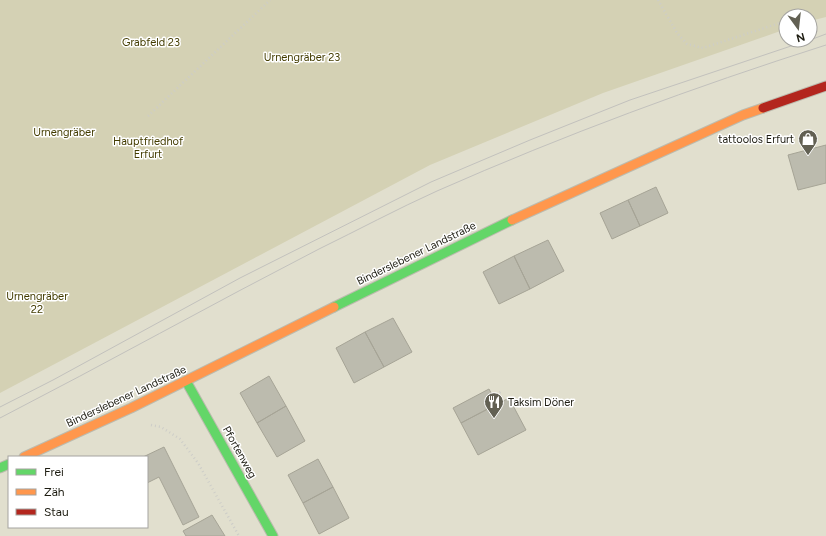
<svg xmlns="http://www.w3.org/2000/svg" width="826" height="536" font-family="Figtree,sans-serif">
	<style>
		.green { fill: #d4d1b4 }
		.building { fill: #bcbbae; stroke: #a6a496 }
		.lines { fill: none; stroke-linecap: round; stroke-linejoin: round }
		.fast-casing { stroke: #bcbbae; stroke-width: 11 }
		.slow-casing { stroke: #bcbbae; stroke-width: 11 }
		.jam-casing { stroke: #bcbbae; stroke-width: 11 }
		.path { stroke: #cdcdc8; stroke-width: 2.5; stroke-dasharray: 1 3; stroke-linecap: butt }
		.fast { stroke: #63d668; stroke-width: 9 }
		.slow { stroke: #ff974d; stroke-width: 9 }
		.jam { stroke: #b3261e; stroke-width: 9 }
		.tram { stroke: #c2c1bd; stroke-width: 1 }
		.labels { text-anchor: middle; stroke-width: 3; stroke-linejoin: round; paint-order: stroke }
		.park-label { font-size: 11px; fill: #433c00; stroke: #fff }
		.poi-label { font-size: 11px; fill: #1d1c11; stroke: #fff; text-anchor: end }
		.street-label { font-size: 11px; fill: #1d1c11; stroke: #fff }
	</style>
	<rect width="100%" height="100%" fill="#e1dfce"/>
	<!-- green -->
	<path class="green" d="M0,0H826V17L810,21V16H786V29L603,93L430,165L0,393Z"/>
	<!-- building -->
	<path class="building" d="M826,145V183L798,190L788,155Z
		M656,187L668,213L640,226L628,200Z
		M628,200L640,226L612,239L600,213Z
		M548,240L564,271L530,289L514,256Z
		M514,256L530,289L499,304L483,272Z
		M393,318L412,352L384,367L365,332Z
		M365,332L384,367L354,383L336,348Z
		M269,376L286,406L257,423L240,393Z
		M489,389L497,404L461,423L453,408Z
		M509,398L526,430L478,455L461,423Z
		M286,406L305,441L277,457L257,423Z
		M164,447L199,517L183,525L159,477L147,483V457H143Z
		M318,459L333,487L303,503L288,475Z
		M333,487L349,518L319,534L303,503Z
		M212,515L225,536H186L183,531Z"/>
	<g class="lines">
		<!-- fast casing -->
		<g class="fast-casing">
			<path id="fast" d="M334,307L512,220
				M186,381L273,536
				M0,468L9,464"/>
		</g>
		<!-- slow casing -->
		<g class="slow-casing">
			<path id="slow" d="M512,220L743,115L763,108
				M24,457L131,408L334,307"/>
		</g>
		<!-- jam casing -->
		<g class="jam-casing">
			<path id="jam" d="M763,108L826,86"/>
		</g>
		<!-- path -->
		<path class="path" d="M658,0L677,33L687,44L703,48L786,21
			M148,116L270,0
			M493,397L502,391
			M151,425L161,427L180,439L198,463L239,536"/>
		<!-- fast -->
		<use href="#fast" class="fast"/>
		<!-- slow -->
		<use href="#slow" class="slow"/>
		<!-- jam -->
		<use href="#jam" class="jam"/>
		<!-- tram -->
		<path class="tram" d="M810,40L826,34
			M0,407L53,380L240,278L431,182L530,140L630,100L809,40
			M0,418C107,363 212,304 319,249C358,230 397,209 437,191C564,135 694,87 826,45"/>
	</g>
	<!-- icons -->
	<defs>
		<g id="shop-pin" transform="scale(1)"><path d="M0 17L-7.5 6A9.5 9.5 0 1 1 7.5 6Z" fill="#626053" stroke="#fff"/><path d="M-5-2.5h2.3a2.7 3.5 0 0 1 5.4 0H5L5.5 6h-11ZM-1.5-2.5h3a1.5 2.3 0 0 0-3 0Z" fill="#fff"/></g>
		<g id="restaurant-pin" transform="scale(1)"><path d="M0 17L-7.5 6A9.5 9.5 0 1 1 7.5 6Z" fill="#626053" stroke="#fff"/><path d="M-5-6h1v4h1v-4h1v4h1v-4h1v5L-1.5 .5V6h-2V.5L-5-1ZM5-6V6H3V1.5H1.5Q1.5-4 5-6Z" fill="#fff"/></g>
	</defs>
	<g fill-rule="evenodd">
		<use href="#shop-pin" x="808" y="139"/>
		<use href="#restaurant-pin" x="494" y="402"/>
	</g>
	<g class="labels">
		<!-- park labels -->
		<g class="park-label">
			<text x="151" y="46">Grabfeld 23</text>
			<text x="302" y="61">Urnengräber 23</text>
			<text x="64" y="136">Urnengräber</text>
			<text x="148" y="145">Hauptfriedhof<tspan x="148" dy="13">Erfurt</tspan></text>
			<text x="37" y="300">Urnengräber<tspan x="37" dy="13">22</tspan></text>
		</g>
		<!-- poi labels -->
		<g class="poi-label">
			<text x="794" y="143">tattoolos Erfurt</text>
			<text x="508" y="406" text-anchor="start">Taksim Döner</text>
		</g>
		<!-- street labels -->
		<g class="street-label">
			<text transform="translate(416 253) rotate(-26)" y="4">Binderslebener Landstraße</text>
			<text transform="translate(126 396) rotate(-25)" y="4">Binderslebener Landstraße</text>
			<text transform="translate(240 452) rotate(61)" y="4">Pfortenweg</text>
		</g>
	</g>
	<!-- legend -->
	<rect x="8" y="456" width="140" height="72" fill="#ffffff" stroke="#a5a4a0"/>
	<rect x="16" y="469" width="20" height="6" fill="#63d668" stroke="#a5a4a0"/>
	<text x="44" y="476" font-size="12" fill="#1d1c11">Frei</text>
	<rect x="16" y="489" width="20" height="6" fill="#ff974d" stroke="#a5a4a0"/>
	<text x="44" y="496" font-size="12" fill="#1d1c11">Zäh</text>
	<rect x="16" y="509" width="20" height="6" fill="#b3261e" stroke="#a5a4a0"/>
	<text x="44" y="516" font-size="12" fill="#1d1c11">Stau</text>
	<!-- north arrow -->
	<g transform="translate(798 28) rotate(165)"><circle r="19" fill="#ffffff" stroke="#a5a4a0"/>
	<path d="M0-3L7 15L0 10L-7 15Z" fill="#626053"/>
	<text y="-6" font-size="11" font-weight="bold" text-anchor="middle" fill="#1d1c11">N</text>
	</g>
</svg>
